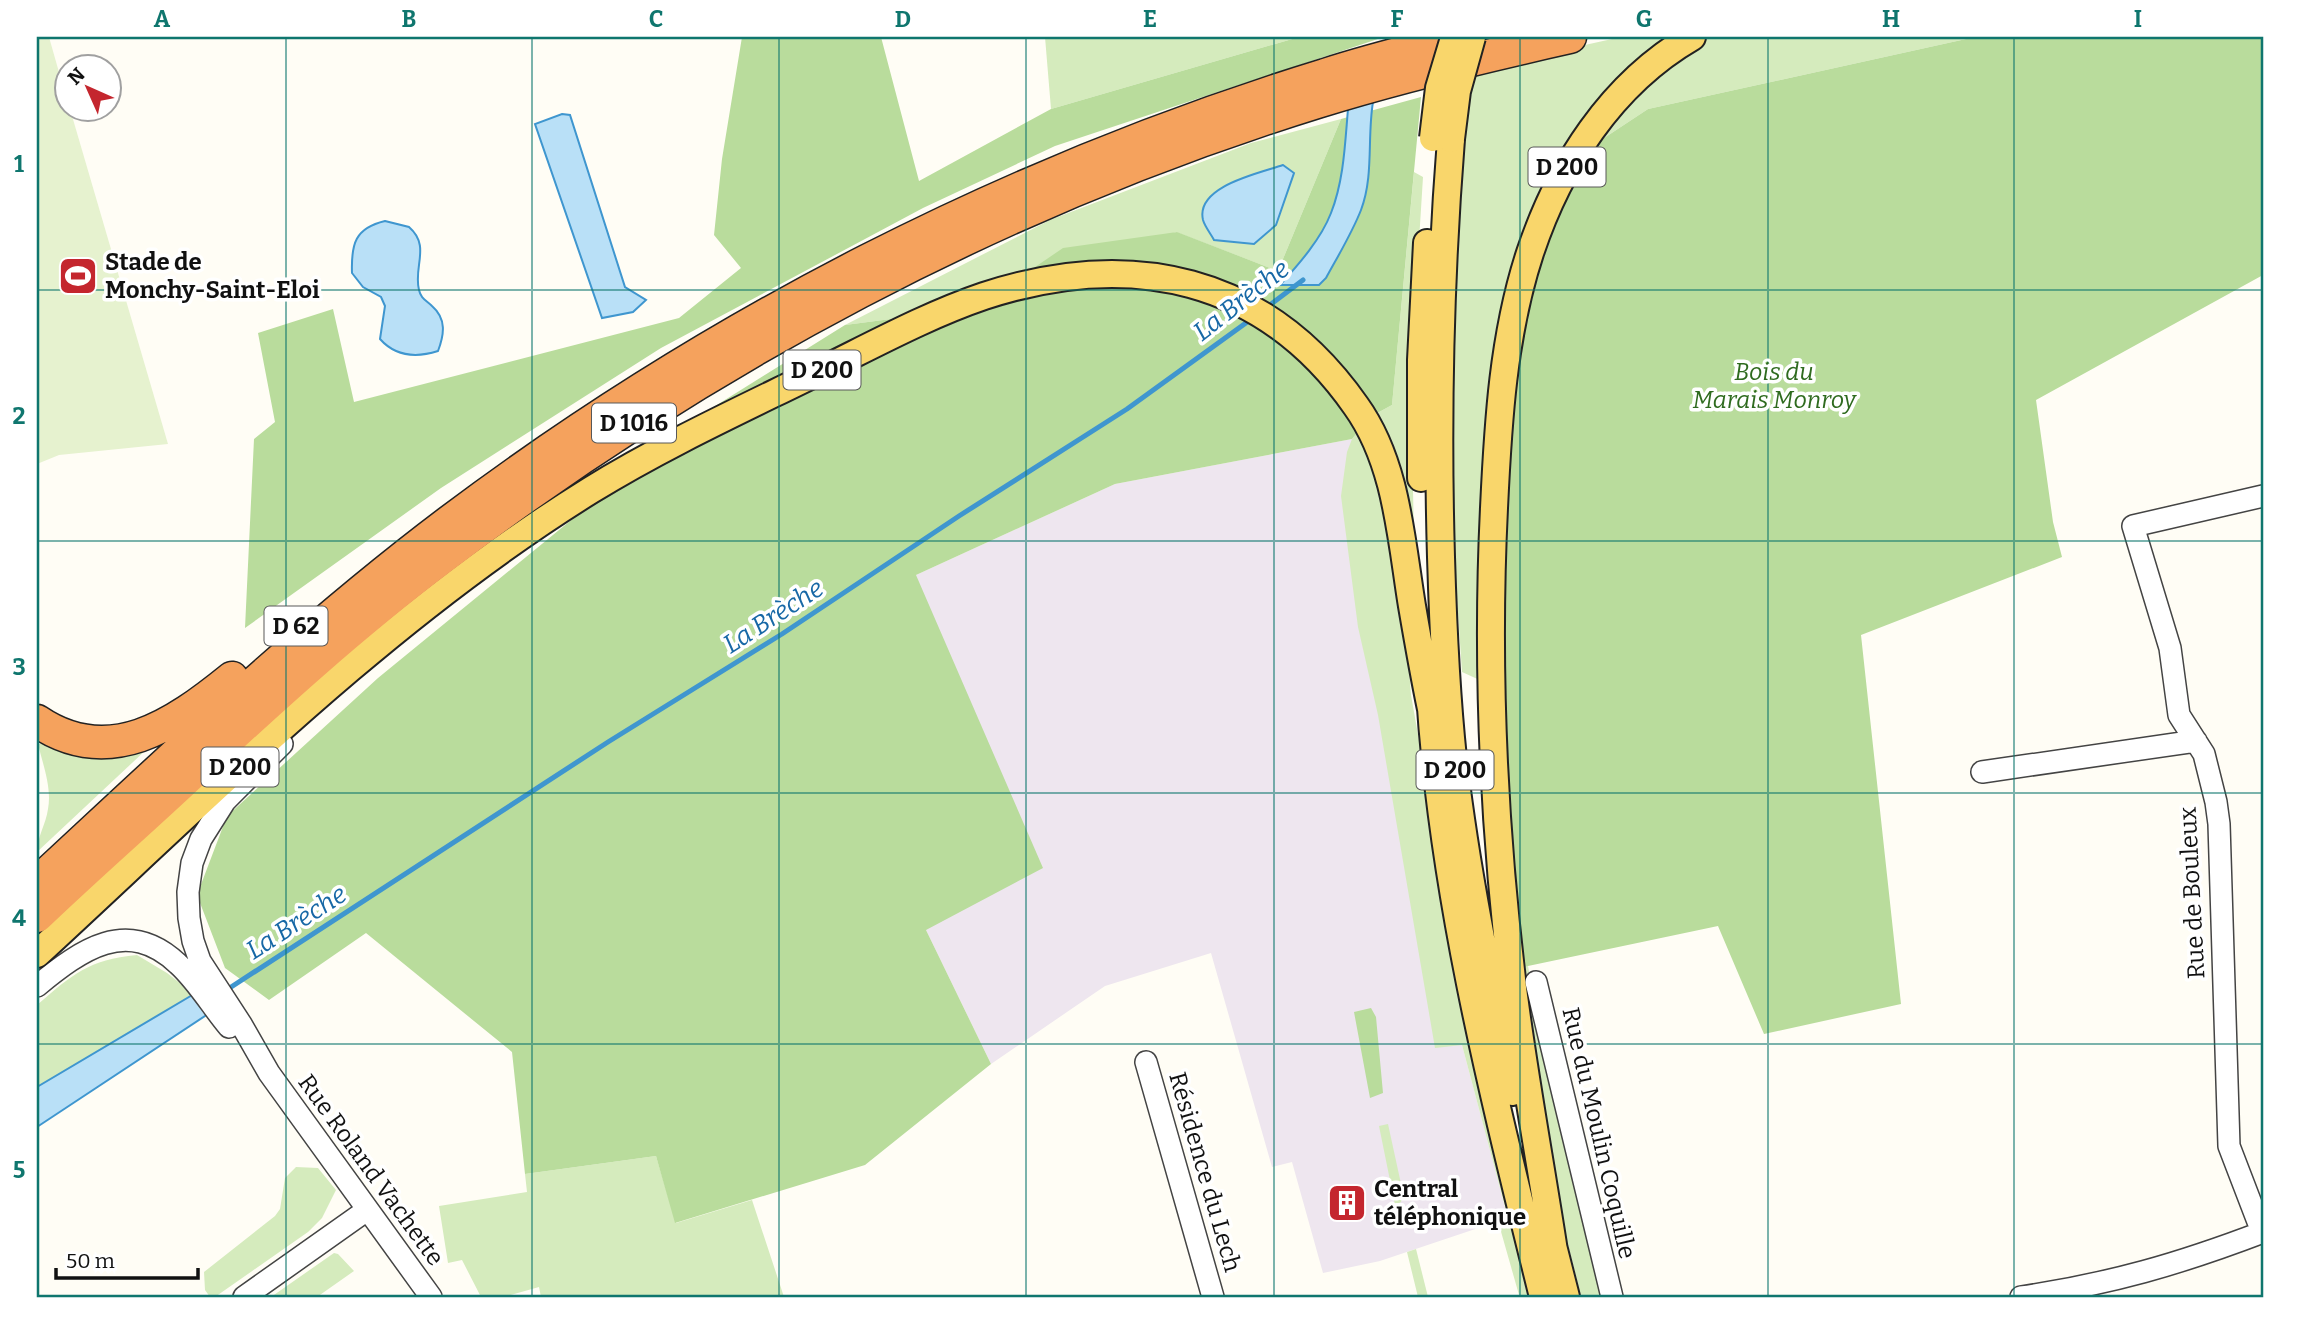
<svg xmlns="http://www.w3.org/2000/svg" width="2300" height="1334" font-family="Bitter,serif">
	<style>
		.industrial { fill: #eee6ef }
		.green { fill: #d5ebbd }
		.forest { fill: #b9dc9c }
		.pitch { fill: #e6f2cf }
		.water { fill: #b9e0f7; stroke: #3f96cf; stroke-width: 2 }
		.lines { fill: none; stroke-linecap: round; stroke-linejoin: round }
		.stream { stroke: #3f96cf; stroke-width: 5 }
		.minor-casing { stroke: #444; stroke-width: 24 }
		.major-casing { stroke: #222; stroke-width: 30 }
		.highway-casing { stroke: #222; stroke-width: 35 }
		.minor { stroke: #fff; stroke-width: 21 }
		.major { stroke: #f9d66b; stroke-width: 26 }
		.highway { stroke: #f5a25d; stroke-width: 32 }
		.major-bridge-casing { stroke: #222; stroke-width: 30; stroke-linecap: butt }
		.major-bridge { stroke: #f9d66b; stroke-width: 26 }
		.grid { fill: none; stroke: #0f766e; stroke-width: 2; stroke-opacity: 0.55 }
		.labels { text-anchor: middle; stroke-width: 7; stroke-linejoin: round; paint-order: stroke }
		.shield { fill: #fff; stroke: #585858; stroke-width: 2 }
		.shield-label { font-size: 23px; font-weight: bold; fill: #111 }
		.poi-label { font-size: 24px; font-weight: bold; fill: #111; stroke: #fff; text-anchor: start }
		.park-label { font-size: 24px; font-style: italic; fill: #2f6b1f; stroke: #fff }
		.street-label { font-size: 24px; fill: #111; stroke: #fff }
		.water-label { font-size: 26px; font-style: italic; fill: #1768a6; stroke: #fff }
		.neatline { fill: none; stroke: #0f766e; stroke-width: 2.5 }
		.grid-label { font-size: 23px; text-anchor: middle; font-weight: bold; fill: #0f766e }
	</style>
	<rect width="100%" height="100%" fill="#fffdf5"/>
	<!-- industrial -->
	<path class="industrial" d="M1352,439L1449,996L1508,1218L1380,1261L1323,1273L1292,1162L1272,1167L1211,953L1105,986L991,1064L926,930L916,575L1115,484Z"/>
	<!-- green -->
	<path class="green" d="M1045,37H1299L1051,109Z
		M1621,37H1676L1582,130L1484,682L1462,672L1453,540L1454,183L1476,69Z
		M1711,37H1975L1648,109L1595,144C1627,103 1664,60 1711,37Z
		M1341,119L1278,271L1176,232L975,308L845,325L1050,220L1251,143Z
		M1414,172L1423,177L1411,369L1414,546L1370,417L1392,405Z
		M1359,430L1376,467L1406,628L1411,695L1429,797L1533,1297H1513L1519,1295L1498,1221L1508,1218L1462,1045L1435,1048L1378,715L1358,627L1341,496L1347,452L1352,439Z
		M53,742L148,748L37,852C37,837 46,824 48,809C52,788 43,765 38,744Z
		M137,955L167,973L194,994L37,1087V1005C73,974 88,960 137,955Z
		M1528,966L1530,977L1524,986L1525,997L1532,998L1605,1297H1580L1577,1280L1544,1152L1517,970Z
		M1388,1124L1403,1193L1401,1202L1395,1205L1379,1126Z
		M656,1156L676,1223L752,1200L784,1297H541L539,1287L504,1297H481L462,1260L448,1263L439,1206L527,1192L525,1174Z
		M296,1167L318,1168L336,1190L322,1218L308,1232L215,1297H210L205,1290L204,1272L275,1216L280,1209L285,1178Z
		M1416,1249L1428,1297H1418L1407,1252Z
		M334,1253L338,1254L354,1271L317,1297H271Z"/>
	<!-- forest -->
	<path class="forest" d="M742,37H881L919,181L1051,109L1299,37H1384L1055,146L923,208L661,348L441,488L245,628L254,439L275,422L258,333L333,309L354,402L679,318L741,268L714,235L722,159Z
		M1975,37H2263V275L2036,400L2053,522L2062,557L1861,635L1901,1004L1764,1034L1718,926L1528,966L1517,970L1500,691L1503,479L1524,303L1561,196L1595,144L1648,109Z
		M1421,97L1392,405L1370,417L1352,439L1115,484L916,575L1043,868L926,930L991,1064L865,1165L675,1223L656,1156L525,1174L512,1052L366,933L269,1000L225,968L197,895L227,816L378,678L696,418L845,325L975,308L1063,248L1177,232L1278,271L1341,119Z
		M1371,1008L1376,1017L1383,1093L1370,1098L1354,1012Z"/>
	<!-- pitch -->
	<path class="pitch" d="M37,37H49L66,97V108L70,109L168,444L59,455L37,464Z"/>
	<!-- water -->
	<path class="water" d="M1373,102C1367,137 1374,176 1361,210C1352,233 1338,256 1326,278L1319,285H1280C1299,264 1321,239 1331,213C1344,180 1345,143 1348,109Z
		M562,114L570,115L625,287L646,300L633,312L602,318L535,124Z
		M1283,165L1294,173L1276,225L1254,244L1214,240C1211,234 1205,227 1203,220C1195,186 1260,173 1283,165Z
		M385,221L409,227C431,246 413,267 419,290C421,299 426,300 432,306C447,319 444,335 438,351C416,358 396,357 380,339L385,306L381,297L363,287L352,273C351,244 355,228 385,221Z
		M194,994L208,1014L37,1127V1087Z"/>
	<g class="lines">
		<!-- stream -->
		<path class="stream" d="M1266,308L1303,280
			M225,991L608,742L782,634L959,516L1127,409L1250,320"/>
		<!-- minor casing -->
		<g class="minor-casing">
			<path id="minor" d="M282,744L225,801L201,839L192,863L188,892L189,918L193,941L200,961L241,1024L269,1073L431,1297
				M1982,772L2196,741
				M1536,982L1612,1297
				M37,986C81,950 127,916 178,964C198,982 212,1007 229,1027
				M1146,1062L1213,1297
				M2262,1232L2229,1146L2219,824L2216,802L2204,754L2179,715L2170,648L2133,526L2263,496
				M244,1297L367,1210
				M2021,1297C2110,1284 2179,1264 2263,1232"/>
		</g>
		<!-- major casing -->
		<g class="major-casing">
			<path id="major" d="M1451,139C1440,278 1437,418 1441,557C1443,624 1446,692 1453,758C1466,871 1489,981 1512,1092
				M1421,478V360L1427,243
				M1430,694C1443,900 1494,1098 1543,1297
				M37,954C213,792 386,617 591,490C664,445 743,409 820,371C873,345 928,315 984,296C1131,248 1265,276 1356,406C1397,463 1401,539 1412,606C1418,641 1424,675 1431,709
				M1550,1234L1566,1297
				M1554,1251C1541,1166 1525,1081 1514,996C1494,834 1486,671 1494,508C1498,423 1503,335 1530,253C1559,166 1611,84 1692,37"/>
		</g>
		<!-- highway casing -->
		<g class="highway-casing">
			<path id="highway" d="M37,721C109,770 174,725 232,678
				M37,883C171,759 303,632 449,522C712,324 1010,172 1325,75C1370,60 1417,49 1463,37
				M37,916C87,868 139,823 189,776C271,700 353,625 442,558C705,358 1001,200 1317,102C1400,76 1485,56 1570,37"/>
		</g>
		<!-- minor -->
		<use href="#minor" class="minor"/>
		<!-- major -->
		<use href="#major" class="major"/>
		<!-- highway -->
		<use href="#highway" class="highway"/>
		<!-- major-bridge casing -->
		<g class="major-bridge-casing">
			<path id="major-bridge" d="M1433,138L1439,88L1454,38
				M1451,139L1457,91L1472,37"/>
		</g>
		<!-- major-bridge -->
		<use href="#major-bridge" class="major-bridge"/>
	</g>
	<!-- grid -->
	<path class="grid" d="M286,37V1297M532,37V1297M779,37V1297M1026,37V1297M1274,37V1297M1520,37V1297M1768,37V1297M2014,37V1297M37,290H2263M37,541H2263M37,793H2263M37,1044H2263"/>
	<!-- icons -->
	<defs>
		<g id="stadium-square" transform="scale(2.0125)"><rect x="-9" y="-9" width="18" height="18" rx="4" fill="#c4262e" stroke="#fff"/><path d="M0-5a6.5 5 0 1 0 0 10a6.5 5 0 1 0 0-10ZM-3.5-1.8h7v3.6h-7Z" fill="#fff"/></g>
		<g id="building-square" transform="scale(2.0125)"><rect x="-9" y="-9" width="18" height="18" rx="4" fill="#c4262e" stroke="#fff"/><path d="M-4-6H4V6H1V3H-1V6H-4ZM-2.5-4.3h1.7v1.8h-1.7ZM.8-4.3h1.7v1.8H.8ZM-2.5-1h1.7V.8h-1.7ZM.8-1h1.7V.8H.8Z" fill="#fff"/></g>
	</defs>
	<g fill-rule="evenodd">
		<use href="#stadium-square" x="78" y="276"/>
		<use href="#building-square" x="1347" y="1203"/>
	</g>
	<g class="labels">
		<!-- shield labels -->
		<g class="shield">
			<rect x="1528.5" y="147.5" width="77" height="39" rx="5"/>
			<rect x="783.5" y="350.5" width="77" height="39" rx="5"/>
			<rect x="592" y="403.5" width="84" height="39" rx="5"/>
			<rect x="264.5" y="606.5" width="63" height="39" rx="5"/>
			<rect x="201.5" y="747.5" width="77" height="39" rx="5"/>
			<rect x="1416.5" y="750.5" width="77" height="39" rx="5"/>
		</g>
		<g class="shield-label">
			<text x="1567" y="175">D 200</text>
			<text x="822" y="378">D 200</text>
			<text x="634" y="431">D 1016</text>
			<text x="296" y="634">D 62</text>
			<text x="240" y="775">D 200</text>
			<text x="1455" y="778">D 200</text>
		</g>
		<!-- poi labels -->
		<g class="poi-label">
			<text x="105" y="270">Stade de<tspan x="105" dy="28">Monchy-Saint-Eloi</tspan></text>
			<text x="1374" y="1197">Central<tspan x="1374" dy="28">téléphonique</tspan></text>
		</g>
		<!-- park labels -->
		<g class="park-label">
			<text x="1774" y="380">Bois du<tspan x="1774" dy="28">Marais Monroy</tspan></text>
		</g>
		<!-- street labels -->
		<g class="street-label">
			<text transform="translate(2192 893) rotate(-93)" y="8">Rue de Bouleux</text>
			<text transform="translate(1599 1133) rotate(77)" y="8">Rue du Moulin Coquille</text>
			<text transform="translate(371 1170) rotate(54)" y="8">Rue Roland Vachette</text>
			<text transform="translate(1205 1172) rotate(74)" y="8">Résidence du Lech</text>
		</g>
		<!-- water labels -->
		<g class="water-label">
			<text transform="translate(1241 300) rotate(-38)" y="9">La Brèche</text>
			<text transform="translate(773 616) rotate(-33)" y="9">La Brèche</text>
			<text transform="translate(296 922) rotate(-33)" y="9">La Brèche</text>
		</g>
	</g>
	<!-- border -->
	<rect width="2300" height="1334" fill="none" stroke="#ffffff" stroke-width="77"/>
	<!-- north arrow -->
	<g transform="translate(88 88) rotate(315)"><circle r="33" fill="#ffffff" stroke="#a0a0a0" stroke-width="2"/>
	<path d="M0-5L12 26L0 18L-12 26Z" fill="#c4262e"/>
	<text y="-10" font-size="19" font-weight="bold" text-anchor="middle" fill="#111111">N</text>
	</g>
	<!-- scale -->
	<path d="M56 1268v10h142v-10" fill="none" stroke="#111111" stroke-width="3.5"/>
	<text x="66" y="1268" font-size="21" fill="#111111" stroke="#ffffff" stroke-width="5" paint-order="stroke">50 m</text>
	<rect x="38" y="38" width="2224" height="1258" class="neatline"/>
	<g class="grid-label">
		<text x="162" y="27">A</text>
		<text x="409" y="27">B</text>
		<text x="656" y="27">C</text>
		<text x="903" y="27">D</text>
		<text x="1150" y="27">E</text>
		<text x="1397" y="27">F</text>
		<text x="1644" y="27">G</text>
		<text x="1891" y="27">H</text>
		<text x="2138" y="27">I</text>
		<text x="19" y="172">1</text>
		<text x="19" y="424">2</text>
		<text x="19" y="675">3</text>
		<text x="19" y="926">4</text>
		<text x="19" y="1178">5</text>
	</g>
</svg>
